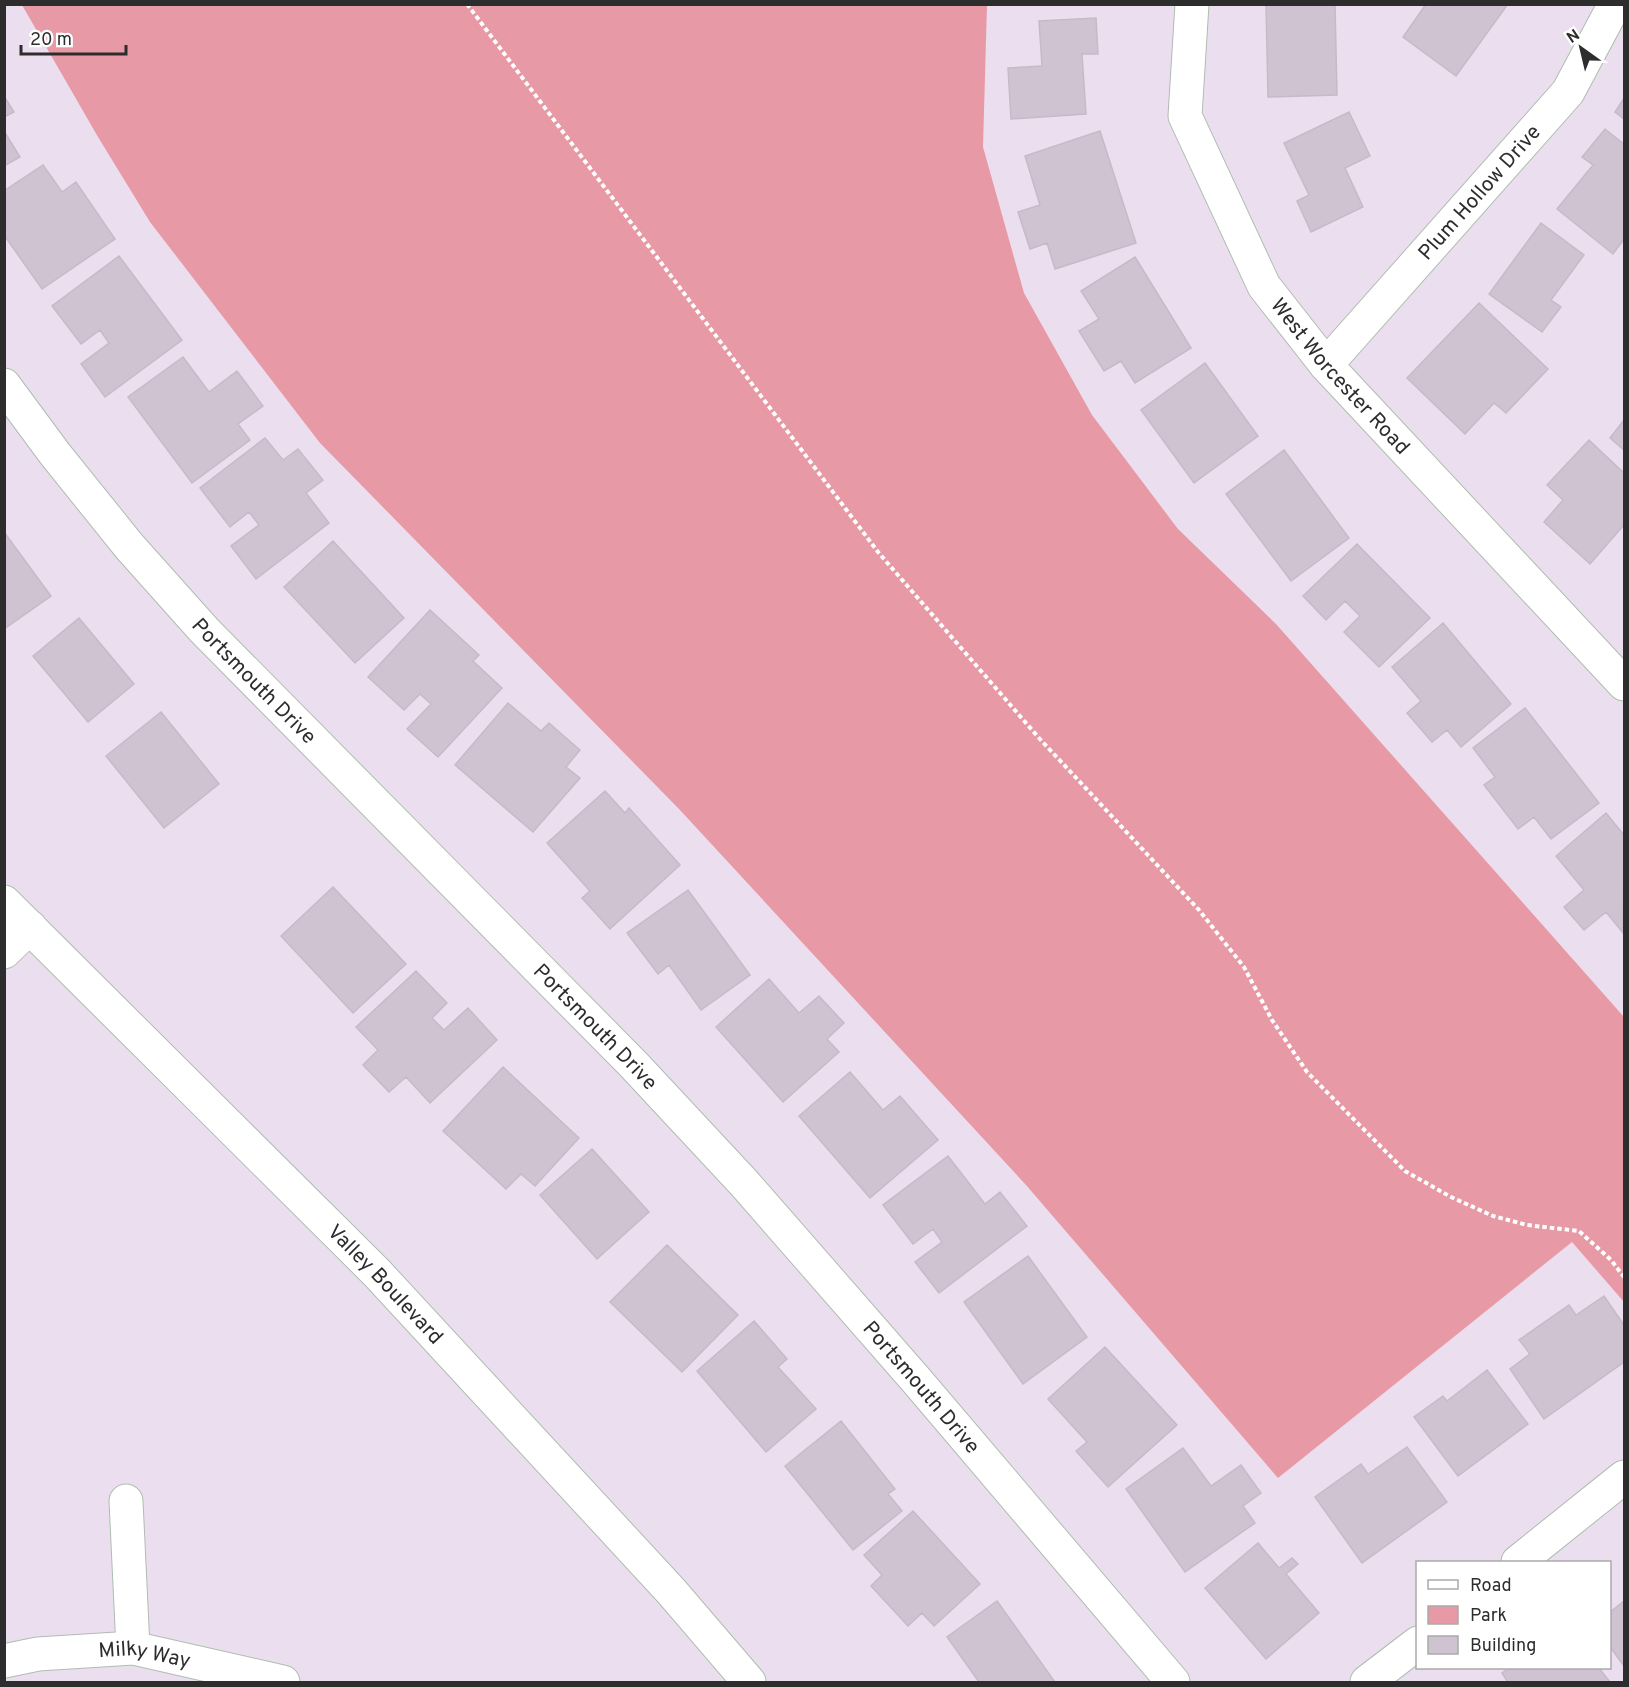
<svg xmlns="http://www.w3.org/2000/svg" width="1629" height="1687" font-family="Overpass,sans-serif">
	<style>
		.green { fill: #e79aa5 }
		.building { fill: #cfc3d1; stroke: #c8b8ca; stroke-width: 1.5 }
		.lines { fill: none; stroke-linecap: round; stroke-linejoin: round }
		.street-casing { stroke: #afbdaf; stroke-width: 35 }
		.secondary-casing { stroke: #afbdaf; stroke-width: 35 }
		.path { stroke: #fff; stroke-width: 4; stroke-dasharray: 4.5 3; stroke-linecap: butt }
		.street { stroke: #fff; stroke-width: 33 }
		.secondary { stroke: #fff; stroke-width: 33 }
		.labels { text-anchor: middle; stroke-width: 4.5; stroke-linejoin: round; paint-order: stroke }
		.street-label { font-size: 21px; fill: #2d2d2d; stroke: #fff }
	</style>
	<rect width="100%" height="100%" fill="#ebdfef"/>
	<!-- green -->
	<path class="green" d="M22,5H987L983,147L1024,293L1092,415L1178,529L1276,624L1624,1017V1302L1572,1242L1278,1478L1026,1185L679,809L320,443L150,222L98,137Z"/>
	<!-- building -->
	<path class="building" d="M1266,4H1335L1337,95L1268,97Z
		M1426,4H1508L1456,76L1403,37Z
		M1096,18L1098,54H1082L1086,114L1011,119L1008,68L1042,66L1039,21Z
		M4,96L14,112L4,117Z
		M1624,98V119L1615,112Z
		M1349,112L1370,156L1345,168L1363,207L1311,232L1297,201L1309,195L1284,143Z
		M1605,129L1624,144V239L1613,254L1557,209L1593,165L1582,157Z
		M4,131L20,157L4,166Z
		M1100,131L1136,243L1055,269L1047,243L1030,249L1018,212L1040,205L1025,156Z
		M43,165L62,192L76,182L115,239L42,289L4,235V191Z
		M1541,223L1584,255L1551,300L1561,307L1542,332L1489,294Z
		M119,256L182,340L105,397L81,364L109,343L100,330L81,344L52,306Z
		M1135,257L1191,348L1135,383L1121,361L1104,371L1079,331L1099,319L1081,291Z
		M1479,303L1548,369L1506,413L1494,403L1465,434L1407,378Z
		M183,357L209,392L237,371L263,406L238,424L250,440L192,483L128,397Z
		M1205,363L1258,436L1194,483L1141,410Z
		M1624,420V450L1610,438Z
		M265,438L283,460L298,449L323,480L306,493L329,523L256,579L231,546L259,525L249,512L230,527L200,488Z
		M1589,440L1624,473V525L1590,564L1544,522L1563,500L1547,485Z
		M1284,450L1349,538L1291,581L1226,494Z
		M4,532L51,596L4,629Z
		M333,541L404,618L355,663L284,587Z
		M1357,544L1430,618L1379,667L1344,632L1360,616L1345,601L1326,620L1303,596Z
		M430,610L479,655L473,661L502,688L438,757L407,729L431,704L420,694L404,710L368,677Z
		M79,618L134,684L88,722L33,656Z
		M1443,623L1511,704L1461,747L1447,730L1432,742L1407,713L1421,701L1392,667Z
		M508,703L541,731L549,723L580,750L566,767L580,778L533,832L455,765Z
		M1525,708L1599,803L1551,839L1534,817L1518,829L1484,785L1495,777L1473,748Z
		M161,712L219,784L164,828L106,756Z
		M605,791L625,813L629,808L680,865L610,929L582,898L590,891L547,843Z
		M1606,813L1624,835L1623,933L1606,912L1584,930L1564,907L1584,890L1556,856Z
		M333,887L406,964L353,1013L281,936Z
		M688,890L750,975L701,1010L669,965L658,974L627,933Z
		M416,971L447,1003L432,1018L444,1030L468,1008L497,1040L430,1103L406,1077L389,1092L363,1065L378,1050L356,1027Z
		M769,979L799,1013L819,996L844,1023L827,1039L839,1052L783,1102L716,1027Z
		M503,1067L579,1138L535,1186L521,1174L506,1189L443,1131Z
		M850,1072L883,1110L900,1096L938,1140L870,1198L799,1116Z
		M592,1149L649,1212L597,1259L540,1195Z
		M948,1156L985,1204L1000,1192L1027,1226L939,1293L915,1262L942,1242L933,1229L913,1244L883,1205Z
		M667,1245L738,1315L682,1372L610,1302Z
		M1028,1256L1087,1337L1023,1384L964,1302Z
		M1604,1296L1624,1325V1362L1544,1419L1510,1369L1530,1354L1519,1340L1569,1305L1576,1315Z
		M754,1321L787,1359L778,1367L816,1409L766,1452L697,1371Z
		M1105,1347L1177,1425L1108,1487L1076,1451L1087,1442L1048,1399Z
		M1487,1370L1528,1424L1458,1476L1414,1417L1443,1396L1447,1401Z
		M841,1421L895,1489L888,1494L902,1511L853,1550L785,1466Z
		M1407,1447L1447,1502L1362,1563L1315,1497L1361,1464L1368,1474Z
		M1183,1448L1211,1486L1241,1465L1261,1493L1243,1506L1255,1523L1185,1572L1126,1489Z
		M913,1511L980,1584L934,1626L922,1613L908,1626L871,1586L882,1575L864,1555Z
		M1258,1543L1279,1568L1292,1558L1298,1564L1286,1574L1319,1613L1266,1659L1205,1588Z
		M997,1601L1055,1682H979L947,1637Z
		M1624,1601V1666L1610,1647V1612Z
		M1509,1668H1599L1610,1682H1505L1507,1681L1502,1673Z"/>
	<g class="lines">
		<!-- street casing -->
		<g class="street-casing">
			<g id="street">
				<path id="s1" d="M1192,4L1185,116L1264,286L1326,365L1624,684"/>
				<path id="s2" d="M1326,365L1568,92L1615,4"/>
				<path id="s3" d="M4,385L55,454L129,546L204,630L634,1065L744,1183L917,1381L1173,1682"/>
				<path d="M4,952L30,927"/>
				<path d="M126,1501L133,1648"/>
				<path id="s4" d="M4,1661L38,1654L133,1648L283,1682"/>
			</g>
		</g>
		<!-- secondary casing -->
		<g class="secondary-casing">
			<g id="secondary">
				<path id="s5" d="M4,902L377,1273L671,1591L749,1682"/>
				<path d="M1518,1562L1624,1477"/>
				<path d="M1367,1682L1418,1643"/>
			</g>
		</g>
		<!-- path -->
		<path class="path" d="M467,4L878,552L1039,738L1199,910L1244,967L1272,1020L1307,1072L1405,1171L1451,1197L1493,1216L1527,1225L1579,1231L1611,1260L1624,1277"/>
		<!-- street -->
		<use href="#street" class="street"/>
		<!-- secondary -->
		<use href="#secondary" class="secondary"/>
	</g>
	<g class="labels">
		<!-- street labels -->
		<g class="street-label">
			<text dy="7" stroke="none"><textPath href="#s2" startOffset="231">Plum Hollow Drive</textPath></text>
			<text dy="7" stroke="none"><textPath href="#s1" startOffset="418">West Worcester Road</textPath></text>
			<text dy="7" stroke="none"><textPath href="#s3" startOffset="388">Portsmouth Drive</textPath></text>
			<text dy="7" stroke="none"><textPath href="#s3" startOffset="874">Portsmouth Drive</textPath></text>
			<text dy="7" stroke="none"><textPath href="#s5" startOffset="540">Valley Boulevard</textPath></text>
			<text dy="7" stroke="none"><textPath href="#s3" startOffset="1360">Portsmouth Drive</textPath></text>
			<text dy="7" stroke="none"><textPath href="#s4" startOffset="142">Milky Way</textPath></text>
		</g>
	</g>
	<!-- border -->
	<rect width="1629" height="1687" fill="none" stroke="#2d2d2d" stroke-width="12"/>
	<!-- legend -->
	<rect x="1416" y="1561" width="195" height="108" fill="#ffffff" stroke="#ababab" stroke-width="1.5"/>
	<rect x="1428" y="1580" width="30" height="9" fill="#ffffff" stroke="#ababab" stroke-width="1.5"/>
	<text x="1470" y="1591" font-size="18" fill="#2d2d2d">Road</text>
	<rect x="1428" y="1606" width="30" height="18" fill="#e79aa5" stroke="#ababab" stroke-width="1.5"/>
	<text x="1470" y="1621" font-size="18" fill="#2d2d2d">Park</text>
	<rect x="1428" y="1636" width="30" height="18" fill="#cfc3d1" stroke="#ababab" stroke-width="1.5"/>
	<text x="1470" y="1651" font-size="18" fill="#2d2d2d">Building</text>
	<!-- north arrow -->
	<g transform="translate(1581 48) rotate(326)" stroke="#ffffff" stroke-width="4.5" paint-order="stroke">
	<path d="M0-4.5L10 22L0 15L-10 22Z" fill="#2d2d2d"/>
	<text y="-9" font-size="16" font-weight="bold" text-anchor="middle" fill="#2d2d2d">N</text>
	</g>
	<!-- scale -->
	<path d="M21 45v9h105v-9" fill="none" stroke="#2d2d2d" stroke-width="3"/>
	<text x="30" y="45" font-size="18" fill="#2d2d2d" stroke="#ffffff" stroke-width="4.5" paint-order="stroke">20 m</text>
</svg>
